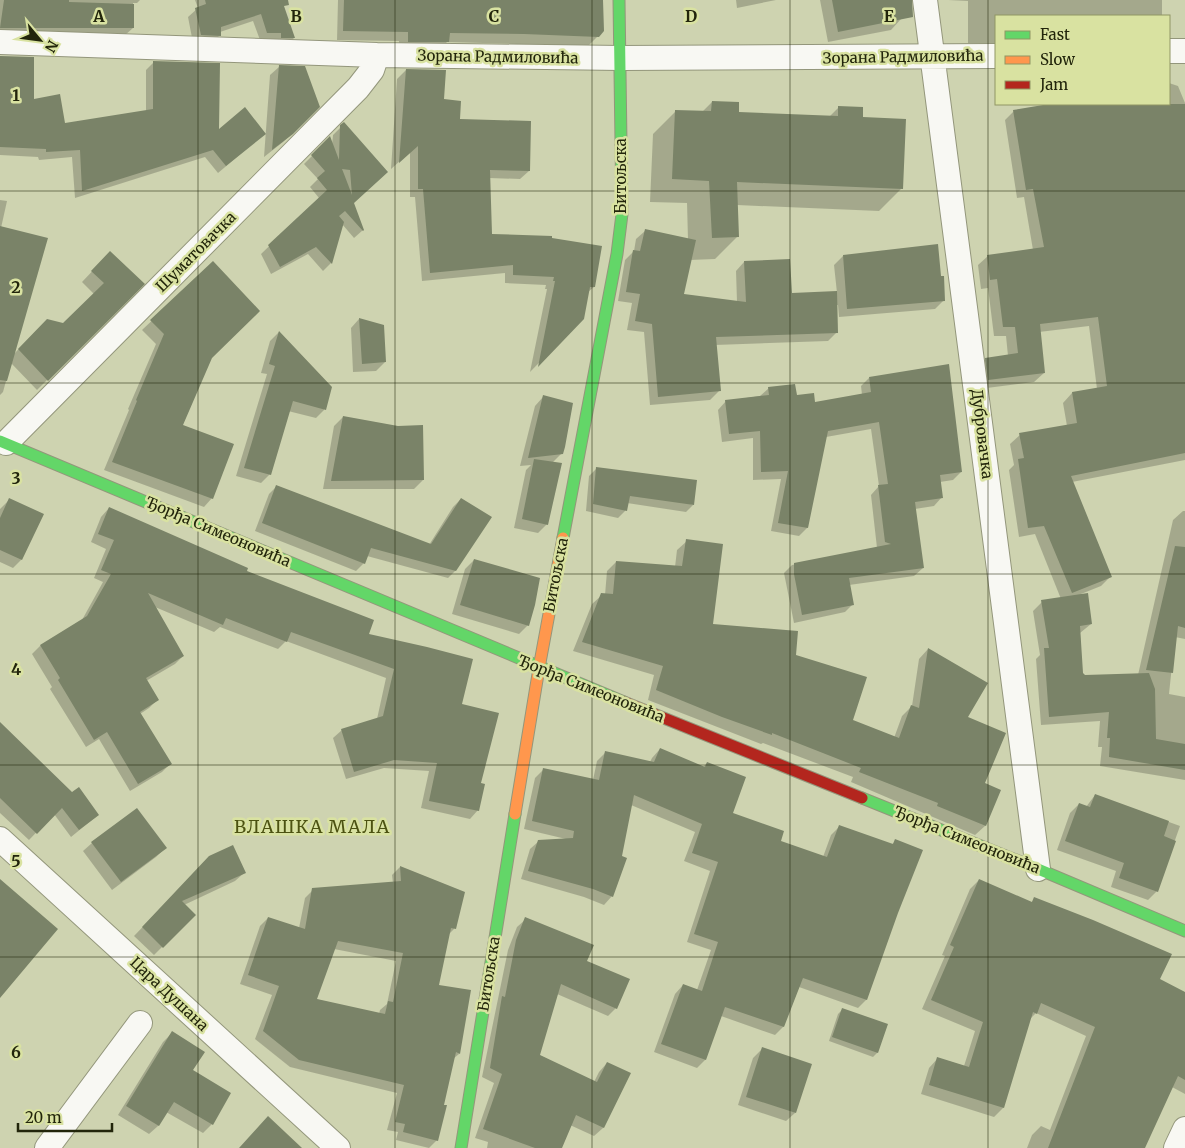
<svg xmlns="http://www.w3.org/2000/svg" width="1185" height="1148" font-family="Merriweather,serif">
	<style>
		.shadow { fill: #0003; fill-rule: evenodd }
		.building { fill: #7a8368; fill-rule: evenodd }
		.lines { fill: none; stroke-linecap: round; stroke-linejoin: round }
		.street-casing { stroke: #93967b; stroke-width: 26 }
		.fast-casing { stroke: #93967b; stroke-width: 13 }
		.slow-casing { stroke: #93967b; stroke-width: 13 }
		.jam-casing { stroke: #93967b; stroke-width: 13 }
		.street { stroke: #f8f8f3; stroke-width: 24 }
		.fast { stroke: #63d668; stroke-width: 11 }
		.slow { stroke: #ff974d; stroke-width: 11 }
		.jam { stroke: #b3261e; stroke-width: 11 }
		.grid { fill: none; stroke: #22250b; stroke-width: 1; stroke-opacity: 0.55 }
		.labels { text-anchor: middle; stroke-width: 5; stroke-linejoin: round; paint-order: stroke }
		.street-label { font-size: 15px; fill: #22250b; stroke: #d9e2a1 }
		.quarter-label { font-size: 18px; letter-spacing: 1px; fill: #4c5212; stroke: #d9e2a1 }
		.grid-label { font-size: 16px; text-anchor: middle; font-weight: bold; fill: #22250b; stroke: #d9e2a1; stroke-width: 5; stroke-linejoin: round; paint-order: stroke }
	</style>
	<rect width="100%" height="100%" fill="#ced3b0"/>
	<!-- shadow -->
	<path class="shadow" d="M0,0H140L137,3H133V28L124,36L0,37Z
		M195,0H280L294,38L286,46L260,40L253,21L220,32V35L212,43H193L188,17L198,8Z
		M338,0H602L598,36L588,46L447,42L438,51H399V41L337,40Z
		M736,0H776L737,8Z
		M820,0H897L901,19L891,30L828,42Z
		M948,0H1162V16H996V44L968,43V1Z
		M0,57L32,100L64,124L146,111V70L154,62L217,131L256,141L218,173L205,157L75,198L72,157L39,160L38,157L0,155Z
		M279,67L318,107L283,142L264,157L270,75Z
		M406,70L442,101L459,120L529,171L520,179L489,178L491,235L594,287L588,292L583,318L530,372L547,289H545L546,285L505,283V273L422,281L415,197H410V152L391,169L397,79Z
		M1169,83L1178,86L1185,103V460L1072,482L1110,577L1101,586L1081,594L1091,624L1080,633L1082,673L1084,677L1138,675L1173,520L1183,511H1185V639L1175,637L1169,694L1185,697V780L1100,766L1102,747H1098L1100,721L1041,725L1036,659L1040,655L1033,611L1042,602L1061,599L1035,534L1019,537L1009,470L1014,465L1010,444L1020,435L1067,426L1063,403L1072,393L1097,389L1089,326L1039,332L1044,373L1034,382L979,389L977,369L986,359L1008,356L1006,336H994L988,288L981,289L978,265L988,256L1033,250L1024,197L1017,198L1005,120L1014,111L1055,104H1169Z
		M712,102L737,113L829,117L839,107L862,119L902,188L879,211L737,205L738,236L715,259L690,260L683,295L737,302L736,271L744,262L791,294L837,293L834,265L843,256L944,300L935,309L839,317L838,305H836L837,332L828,341L715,345L719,391L710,400L650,405L644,332L627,330L632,303L618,301L625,260L634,251L636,239L645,231L688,240L687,203L650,202L653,134L676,111L702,112Z
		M344,124L387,172L353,203L363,230L354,238L342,224L331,263L323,271L308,254L271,274L261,254L319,198L310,187L318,179L304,164L330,138L332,145L333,135Z
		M0,200L7,201L1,228L13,355L36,331L63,325L94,294L82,282L100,263L143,284L37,390L11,363L3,392L0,395Z
		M213,263L210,358L182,426L212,498L204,507L104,470L129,410L128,409L156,344L142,330Z
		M359,319L385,362L376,371L353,372L351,328Z
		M279,332L331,387L324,410L316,418L288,411L270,474L261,483L236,476L267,374L261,373L270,341Z
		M869,378L961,472L953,480L940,482L942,497L934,506L915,509L923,568L914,576L849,585L853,604L845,612L794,623L784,573L792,565L877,548L871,495L879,486L871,429L826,437L807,528L799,536L771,531L781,479L753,480V438L722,442L718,410L726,401L760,396L769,388L813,403L862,395L861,386Z
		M543,397L562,453L552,463L547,524L538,533L514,528L526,470L531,465L520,466L535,406Z
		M343,417L423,480L414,489H323L334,426Z
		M596,469L693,505L686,512L627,503L625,511L618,518L586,511L589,476Z
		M277,486L429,545L453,507L461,499L455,571L448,578L367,556L364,563L356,571L255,531L269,494Z
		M9,500L21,560L13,568L0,562V509Z
		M109,508L245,572L367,635L461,705L480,784L478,810L470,819L421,808L429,771L384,768L346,779L333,738L342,730L377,719L386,678L286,641L278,649L220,627L214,632L155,607L183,656L175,664L146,681L158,699L149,708L140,714L170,764L162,772L130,791L99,739L86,747L50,689L52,687L32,654L40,646L82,620L103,582L94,578L106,549L91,542L101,517Z
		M687,541L711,625L795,656L851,721L894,738L902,716L912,706L919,659L928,649L966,718L984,784L999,791L985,826L975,835L851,782L853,777L763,743L761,744L648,700L654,675L573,651L592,604L602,595H605L607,571L616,562L675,567L677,550Z
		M474,560L528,625L519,634L452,614L465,569Z
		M0,735L72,793L98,815L71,837L54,814L29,840L0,813Z
		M660,749L703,767L707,763L731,814L779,842L823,857L831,835L839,827L891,845L896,841L897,913L866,1000L858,1008L799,987L783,1027L775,1035L721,1016L705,1060L697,1068L654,1052L675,994L683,985L697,990L711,950L687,942L710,871L684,861L695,832L631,805L612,896L604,905L584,897L521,879L530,849L539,841L566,839L524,829L535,778L543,770L593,780L597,761L605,753L650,762L652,758Z
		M1095,795L1180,826L1157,891L1148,900L1111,887L1116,871L1057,850L1070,813L1079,804L1086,807Z
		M92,843L165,848L156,857L112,890L83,851Z
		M210,857L244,873L235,881L184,905L194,915L154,955L134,936Z
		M400,867L463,893L454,929L448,935L438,986L459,1054L453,1059L443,1106L437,1140L429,1148L396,1140L398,1132L387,1130L397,1093L290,1067L255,1039L272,995L240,984L260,926L268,918L299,928L305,898L313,890L393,883L392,875ZM334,949L396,961L387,1004L380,1010L379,1014L315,999Z
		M979,880L1031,903L1035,898L1158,979L1185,993V1094L1172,1087L1143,1148H1027L1032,1135L1041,1126L1050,1130L1086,1036L1036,1013L1030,1019L1003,1108L994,1117L921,1094L929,1068L938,1058L964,1066L975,1031L922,1009L945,956L942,955L970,889Z
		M526,919L586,962L616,1008L608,1016L557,994L539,1055L594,1082L599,1072L607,1063L629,1074L603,1128L594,1136L570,1125L561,1148H487L488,1142L475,1138L494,1083L482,1077L508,950L517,927Z
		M842,1010L887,1025L877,1053L873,1057L829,1041L838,1014Z
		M172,1033L191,1071L212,1124L203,1133L166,1112L158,1126L149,1134L118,1115L163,1042Z
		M762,1049L795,1113L786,1121L738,1105L753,1058Z"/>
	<!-- building -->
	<path class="building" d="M4,0H69V2L134,4V28H0Z
		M205,0H288L289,5L284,6L295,38H281V33H267L261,14L221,27V36L201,35L195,8L206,4Z
		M344,0H603L604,31L599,37L524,34L450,33L449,42H408V32L343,31Z
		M832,0H912L913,17L838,32Z
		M0,56L34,57V99L60,94L65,123L153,109V61L220,63L219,129L245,107L266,134L226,166L213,150L82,191L80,150L46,152V149L0,147Z
		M279,65L305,66L320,107L293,134L272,150Z
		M406,69L446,70L444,99L461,101L460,119L531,121L530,171L490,170L492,234L552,236V238L602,246L595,287H590L584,319L538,367L555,281H553L554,277L513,275V265L430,273L423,189H418V146L399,163Z
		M712,101L739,102V112L838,116V106L863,107V117L906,119L903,189L737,182L739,237L712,238L709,181L672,179L675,110L711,111Z
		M1049,104H1185V453L1071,476L1112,577L1072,593L1044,526L1028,528L1018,459L1024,458L1019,433L1077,423L1072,392L1107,386L1098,317L1040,324L1045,373L988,380L985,358L1018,353L1015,327H1003L997,279L990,280L987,255L1044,247L1033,189L1026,190L1013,110Z
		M344,122L388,172L354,203L364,230L363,231L345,211L339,216L344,222L332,264L316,247L280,267L268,245L327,190L317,178L325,171L311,155L330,136L339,160L340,125ZM342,169L350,170L352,195L344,174Z
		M0,226L48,238L7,381L0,380Z
		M645,229L696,240L684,294L746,302L744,261L790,259L792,293L837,291L838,333L716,337L721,391L658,397L652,324L635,321L640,294L626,292L633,250L640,251Z
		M938,244L941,276H944L945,301L847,309L843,255Z
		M110,251L145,284L48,381L18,349L47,319L63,323L104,283L91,271Z
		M213,261L260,311L212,358L183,425L234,444L213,499L112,462L137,401L136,400L164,334L150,320Z
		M359,318L384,325L386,362L362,364Z
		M279,331L332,387L326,410L293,401L271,475L244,468L275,366L269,364Z
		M949,364L962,472L940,475L943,498L915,502L924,568L849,578L854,605L802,615L794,574V563L891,544L885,542L878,485L888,484L879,422L828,431L808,528L778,523L788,471L761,472L760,431L729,434L725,400L769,395L768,387L795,384L797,395L814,393L815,402L871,392L869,377Z
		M543,395L573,403L565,447L563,454L528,458Z
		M343,416L398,426L423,425L424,480L331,481Z
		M534,459L562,463L548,525L522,519Z
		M596,467L697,480L694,505L630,496L627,511L593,504Z
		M276,485L431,544L461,498L492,517L456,571L371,548L365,564L262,523Z
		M9,498L44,514L22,560L0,550V518Z
		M109,507L248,568L247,571L374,620L369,634L427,647L473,659L462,704L499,713L481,783L485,784L479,811L429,801L437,763L394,760L354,772L341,729L383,716L394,669L291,632L287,642L226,618L223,625L148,593L184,656L146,678L159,700L140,712L172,764L138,784L107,732L94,740L58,680L60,678L40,645L87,616L111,574L101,570L114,540L98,534Z
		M686,539L723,544L713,624L798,631L796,655L867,677L853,720L899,738L911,705L919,708L928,648L988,683L968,717L1006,733L985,783L1001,790L986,826L937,806L938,803L859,772L861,768L772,733V735L722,717L656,690L663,666L582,642L601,593L613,594L616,561L682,566Z
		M1175,546L1185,547V628L1178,626L1173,673L1146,670Z
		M474,559L540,578L535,605L529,626L460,605Z
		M1088,593L1092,624L1080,626L1083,673L1085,675L1149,673L1155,689L1156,739L1185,744V770L1109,757L1110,738H1107L1109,712L1049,717L1044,648H1049L1041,600Z
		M0,722L72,792L79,787L99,815L79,830L62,808L37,834L0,798Z
		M660,748L705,767L707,762L746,777L733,813L784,831L781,841L827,857L839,825L893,844L895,839L923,850L898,913L867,1000L803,978L784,1027L725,1007L706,1060L661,1044L683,984L702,991L718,942L694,934L718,862L692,853L702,824L634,795L622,856L627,858L613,897L593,889L528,871L538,840L573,838L574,831L532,821L543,768L599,780L605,751L654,762Z
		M1095,794L1169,821L1164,836L1176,841L1158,892L1119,878L1124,863L1065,841L1079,803L1090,807Z
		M137,808L167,848L121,882L91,842Z
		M233,845L246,873L182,901L196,915L163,948L142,927L209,856Z
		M400,866L465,892L456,929L451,928L439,985L471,990L460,1054L456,1052L444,1105H447L438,1141L403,1132L405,1124L395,1122L404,1085L299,1060L263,1031L279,986L248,975L268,917L305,929L312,888L401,881ZM338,941L403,953L393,1002L388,1001L385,1014L317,999Z
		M0,879L58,929L0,998Z
		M979,879L1032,902L1034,897L1093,920L1172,954L1160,979L1185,992V1080L1178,1076L1145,1148H1048L1095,1027L1041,1003L1037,1014L1033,1012L1004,1108L929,1085L937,1057L969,1067L983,1022L931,1000L954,947L950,945Z
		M525,917L594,945L587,961L630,979L617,1009L561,984L540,1055L597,1082L607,1062L631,1073L604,1128L576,1115L562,1148H535L483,1129L502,1074L490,1068L502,996L505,997L516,940Z
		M842,1008L888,1024L878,1053L832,1037Z
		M172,1031L205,1052L193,1070L231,1093L213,1125L174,1102L159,1126L126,1106Z
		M762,1047L812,1064L796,1113L746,1097Z
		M268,1116L302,1148H239Z"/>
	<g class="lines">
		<!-- street casing -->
		<g class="street-casing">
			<path id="street" d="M925,0L1038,869
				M0,42L377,55L621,58L996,56
				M1169,51H1185
				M6,443L358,88L372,70L377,55
				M0,839L338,1148
				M47,1148L140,1023
				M1176,1148L1185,1129"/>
		</g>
		<!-- fast casing -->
		<g class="fast-casing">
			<path id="fast" d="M0,441L624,702
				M563,538L617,254L622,214L619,0
				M862,798L1038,869L1185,931
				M461,1148L515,814"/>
		</g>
		<!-- slow casing -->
		<g class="slow-casing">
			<path id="slow" d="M515,814L539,668L563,538"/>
		</g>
		<!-- jam casing -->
		<g class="jam-casing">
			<path id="jam" d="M624,702L862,798"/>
		</g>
		<!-- street -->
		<use href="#street" class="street"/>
		<!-- fast -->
		<use href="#fast" class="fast"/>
		<!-- slow -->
		<use href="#slow" class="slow"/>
		<!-- jam -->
		<use href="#jam" class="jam"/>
	</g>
	<!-- grid -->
	<path class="grid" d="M198,0V1148M395,0V1148M592,0V1148M790,0V1148M988,0V1148M0,191H1185M0,383H1185M0,574H1185M0,765H1185M0,957H1185"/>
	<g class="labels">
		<!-- street labels -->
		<g class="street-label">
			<text transform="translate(498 57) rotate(1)" y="5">Зорана Радмиловића</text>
			<text transform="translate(903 57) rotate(-1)" y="5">Зорана Радмиловића</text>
			<text transform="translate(621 176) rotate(-90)" y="5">Битољска</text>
			<text transform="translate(196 252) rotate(-45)" y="5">Шуматовачка</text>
			<text transform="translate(982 434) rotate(83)" y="5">Дубровачка</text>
			<text transform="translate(218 532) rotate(23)" y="5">Ђорђа Симеоновића</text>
			<text transform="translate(556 575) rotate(-79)" y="5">Битољска</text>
			<text transform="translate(591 689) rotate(22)" y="5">Ђорђа Симеоновића</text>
			<text transform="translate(967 840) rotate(22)" y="5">Ђорђа Симеоновића</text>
			<text transform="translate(489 974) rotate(-81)" y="5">Битољска</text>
			<text transform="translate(169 994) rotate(43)" y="5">Цара Душана</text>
		</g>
		<!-- quarter labels -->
		<g class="quarter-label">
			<text x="312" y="833">ВЛАШКА МАЛА</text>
		</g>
	</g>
	<g class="grid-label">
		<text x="99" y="22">A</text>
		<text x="296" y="22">B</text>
		<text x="494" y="22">C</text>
		<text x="691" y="22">D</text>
		<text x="889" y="22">E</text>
		<text x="16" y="101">1</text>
		<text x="16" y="293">2</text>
		<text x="16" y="484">3</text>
		<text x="16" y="675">4</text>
		<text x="16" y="867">5</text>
		<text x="16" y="1058">6</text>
	</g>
	<!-- legend -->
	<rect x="995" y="15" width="175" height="90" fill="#d9e2a1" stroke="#909665"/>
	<rect x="1005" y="31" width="25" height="8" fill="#63d668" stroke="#909665"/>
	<text x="1040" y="40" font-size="15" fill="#22250b">Fast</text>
	<rect x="1005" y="56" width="25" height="8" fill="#ff974d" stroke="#909665"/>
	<text x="1040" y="65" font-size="15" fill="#22250b">Slow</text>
	<rect x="1005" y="81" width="25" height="8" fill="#b3261e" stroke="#909665"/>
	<text x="1040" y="90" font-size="15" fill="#22250b">Jam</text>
	<!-- north arrow -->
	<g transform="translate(40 40) rotate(119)" stroke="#d9e2a1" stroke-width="4" paint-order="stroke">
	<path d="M0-4L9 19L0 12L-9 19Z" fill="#22250b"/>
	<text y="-8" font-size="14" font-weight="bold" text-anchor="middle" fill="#22250b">N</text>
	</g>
	<!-- scale -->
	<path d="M18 1123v8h94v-8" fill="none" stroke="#22250b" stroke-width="2.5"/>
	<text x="25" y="1123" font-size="15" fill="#22250b" stroke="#d9e2a1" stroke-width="4" paint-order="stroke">20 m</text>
</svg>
